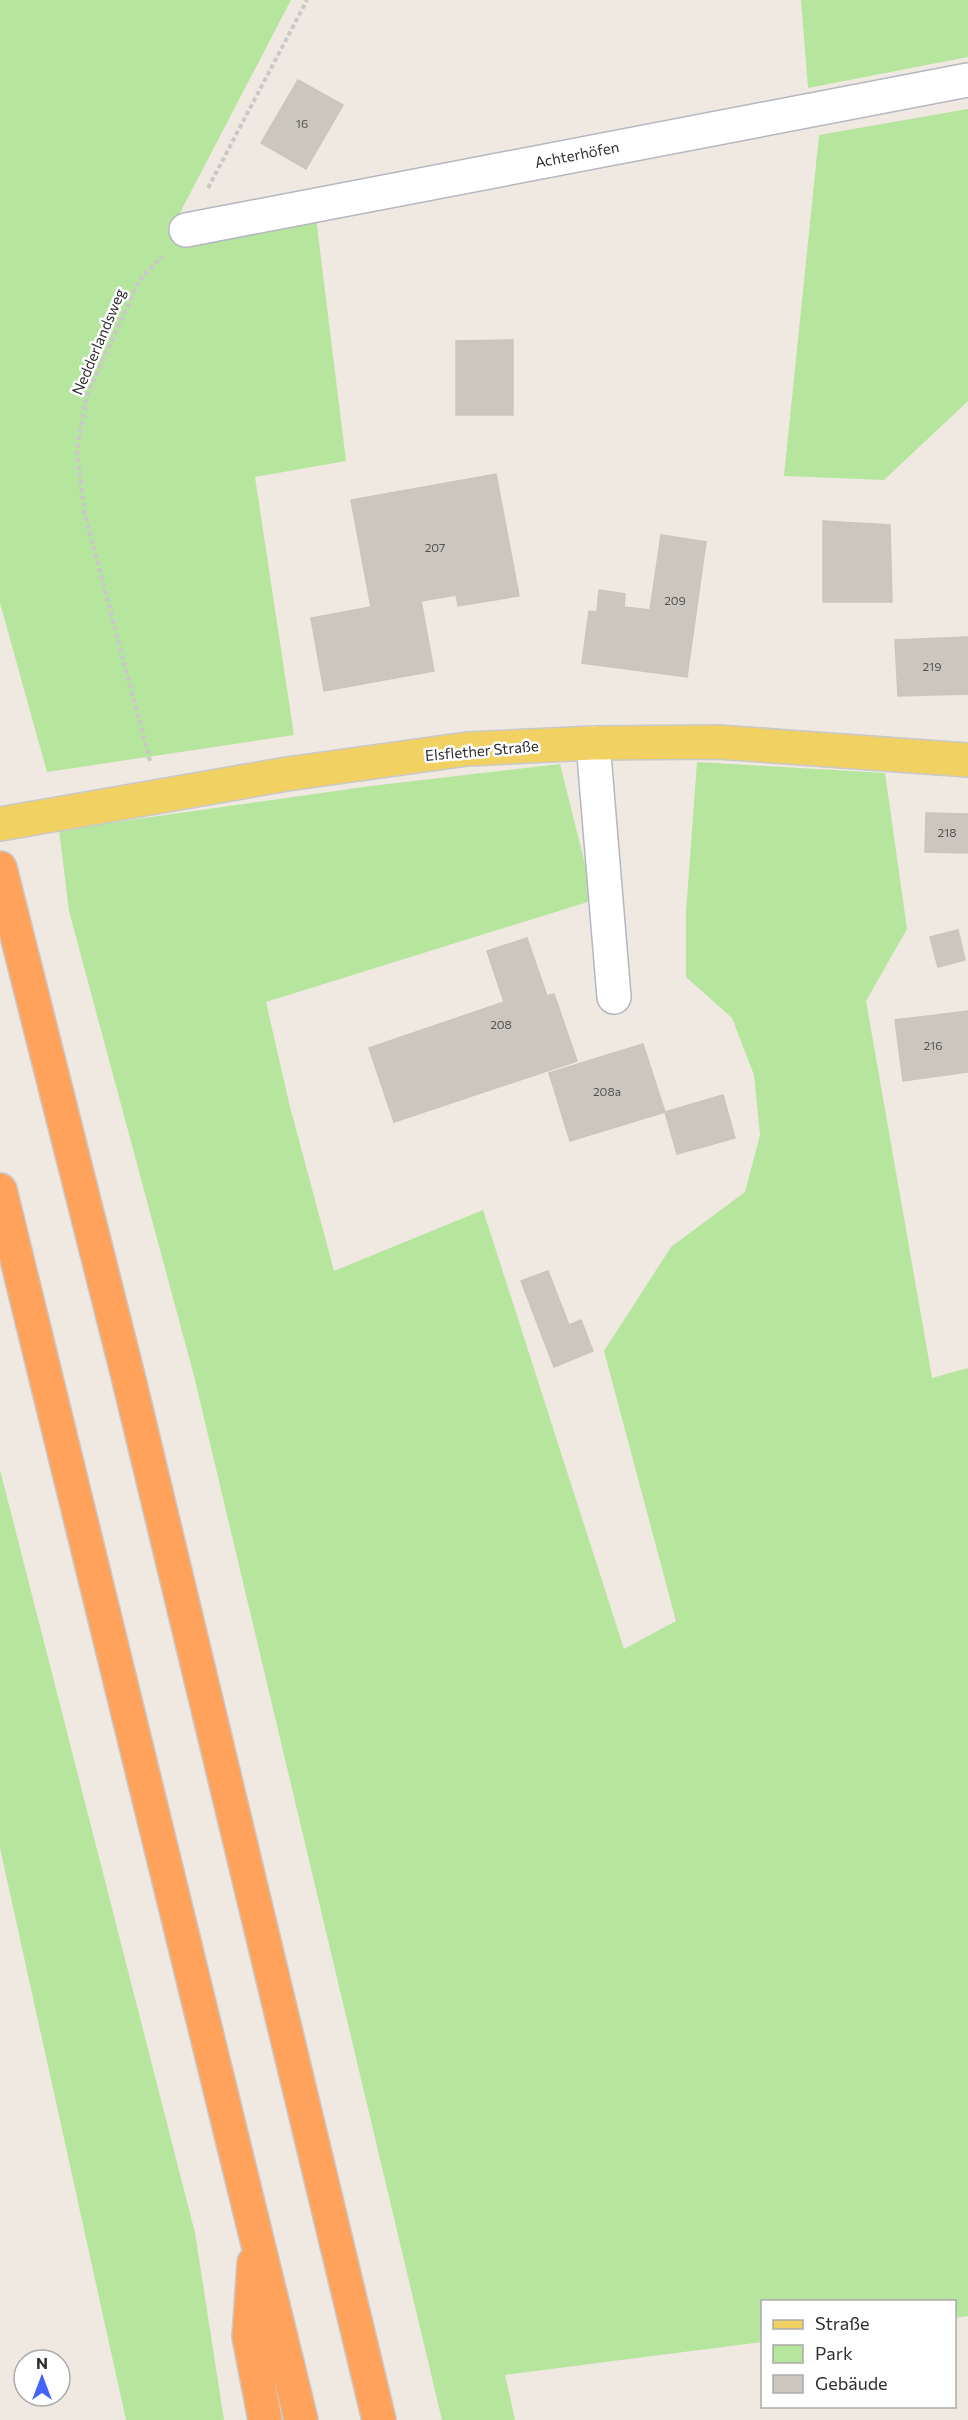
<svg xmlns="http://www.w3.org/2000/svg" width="968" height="2420" font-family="Commissioner,sans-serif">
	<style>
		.green { fill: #b6e59e }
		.building { fill: #cbc7bf; stroke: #cbc5ba; stroke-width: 1.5 }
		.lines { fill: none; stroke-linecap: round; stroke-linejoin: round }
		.minor-casing { stroke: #b4b7c1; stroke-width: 36 }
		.major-casing { stroke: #c9c9c9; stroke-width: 36 }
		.highway-casing { stroke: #c9c9c9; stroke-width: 36 }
		.path { stroke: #c9c9c9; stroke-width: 4; stroke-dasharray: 4.5 3; stroke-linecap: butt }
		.minor { stroke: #fff; stroke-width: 33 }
		.major { stroke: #f2d163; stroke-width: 33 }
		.highway { stroke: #ffa35c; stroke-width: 33 }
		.labels { text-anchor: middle; stroke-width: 5; stroke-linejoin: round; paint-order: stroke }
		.number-label { font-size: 12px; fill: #555452 }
		.street-label { font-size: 15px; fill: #2e2e2e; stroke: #fff }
	</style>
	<rect width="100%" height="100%" fill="#efe9e1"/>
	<!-- green -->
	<path class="green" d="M0,0H291L171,230L316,218L346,461L255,477L294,735L47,772L0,603Z
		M801,0H968V57L808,88Z
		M968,109V401L884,480L784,476L819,135Z
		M697,762L885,773L907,929L866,1001L932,1378L968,1368V2316L955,2318L954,2302H762V2342L505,2375L515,2420H442L194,1376L69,911L59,830L371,786L560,764L594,900L266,1002L289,1103L334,1271L483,1210L624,1649L676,1621L604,1351L671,1247L745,1192L760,1135L754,1075L732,1018L686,977V912Z
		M0,1470L195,2233L224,2420H126L0,1848Z"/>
	<!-- building -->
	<path class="building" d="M298,80L343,105L306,169L261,143Z
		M513,340V415H456V341Z
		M496,474L519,596L458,606L456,595L421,601L434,671L324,691L311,618L371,607L351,500Z
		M823,521L890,525L892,602H823Z
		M661,535L706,542L687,677L582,663L589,611L597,612L599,590L625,594L624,607L650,610Z
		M968,637V694L898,696L895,640Z
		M926,813L968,814V853L925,852Z
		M958,930L965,960L938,967L930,937Z
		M527,938L547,996L554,994L577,1061L394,1122L369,1048L504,1002L487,951Z
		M968,1011V1072L903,1081L895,1020Z
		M643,1044L665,1112L570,1141L549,1073Z
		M723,1095L735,1138L677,1154L665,1112Z
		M548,1271L569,1325L581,1320L593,1351L554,1367L521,1281Z"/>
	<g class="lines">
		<!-- minor casing -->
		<g class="minor-casing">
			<path id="minor" d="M186,230L968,80
				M593,743L614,997"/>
		</g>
		<!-- major casing -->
		<g class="major-casing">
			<path id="major" d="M0,824L287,774L467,749L593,743L718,742L968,760"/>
		</g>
		<!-- highway casing -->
		<g class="highway-casing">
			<path id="highway" d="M0,868L129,1380L379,2420
				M0,1190L301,2420
				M254,2263L249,2337L265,2420"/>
		</g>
		<!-- path -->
		<path class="path" d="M208,188L307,0
			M150,761L84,511L77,450L87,395L139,281L162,256"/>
		<!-- minor -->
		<use href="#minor" class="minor"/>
		<!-- major -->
		<use href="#major" class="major"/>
		<!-- highway -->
		<use href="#highway" class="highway"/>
	</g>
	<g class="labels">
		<!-- number labels -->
		<g class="number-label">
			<text x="302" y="128">16</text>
			<text x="435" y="552">207</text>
			<text x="675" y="605">209</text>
			<text x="932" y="671">219</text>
			<text x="947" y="837">218</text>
			<text x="501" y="1029">208</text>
			<text x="933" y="1050">216</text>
			<text x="607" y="1096">208a</text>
		</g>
		<!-- street labels -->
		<g class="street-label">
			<text transform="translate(577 155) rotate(-11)" y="5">Achterhöfen</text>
			<text transform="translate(99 342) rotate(-67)" y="5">Nedderlandsweg</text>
			<text transform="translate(482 751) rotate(-5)" y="5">Elsflether Straße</text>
		</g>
	</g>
	<!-- legend -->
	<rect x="761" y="2300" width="195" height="108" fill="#ffffff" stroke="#ababab" stroke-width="1.5"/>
	<rect x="773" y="2320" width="30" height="9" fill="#f2d163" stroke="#ababab" stroke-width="1.5"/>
	<text x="815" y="2330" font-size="18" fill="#2e2e2e">Straße</text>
	<rect x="773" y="2345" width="30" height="18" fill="#b6e59e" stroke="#ababab" stroke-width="1.5"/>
	<text x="815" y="2360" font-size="18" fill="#2e2e2e">Park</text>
	<rect x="773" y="2375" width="30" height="18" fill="#cbc7bf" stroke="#ababab" stroke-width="1.5"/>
	<text x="815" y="2390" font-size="18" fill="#2e2e2e">Gebäude</text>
	<!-- north arrow -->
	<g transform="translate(42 2378)"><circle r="28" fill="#ffffff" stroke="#ababab" stroke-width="1.5"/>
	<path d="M0-4.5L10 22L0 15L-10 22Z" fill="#4264fb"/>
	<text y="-9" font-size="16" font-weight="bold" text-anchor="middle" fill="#2e2e2e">N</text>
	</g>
</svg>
